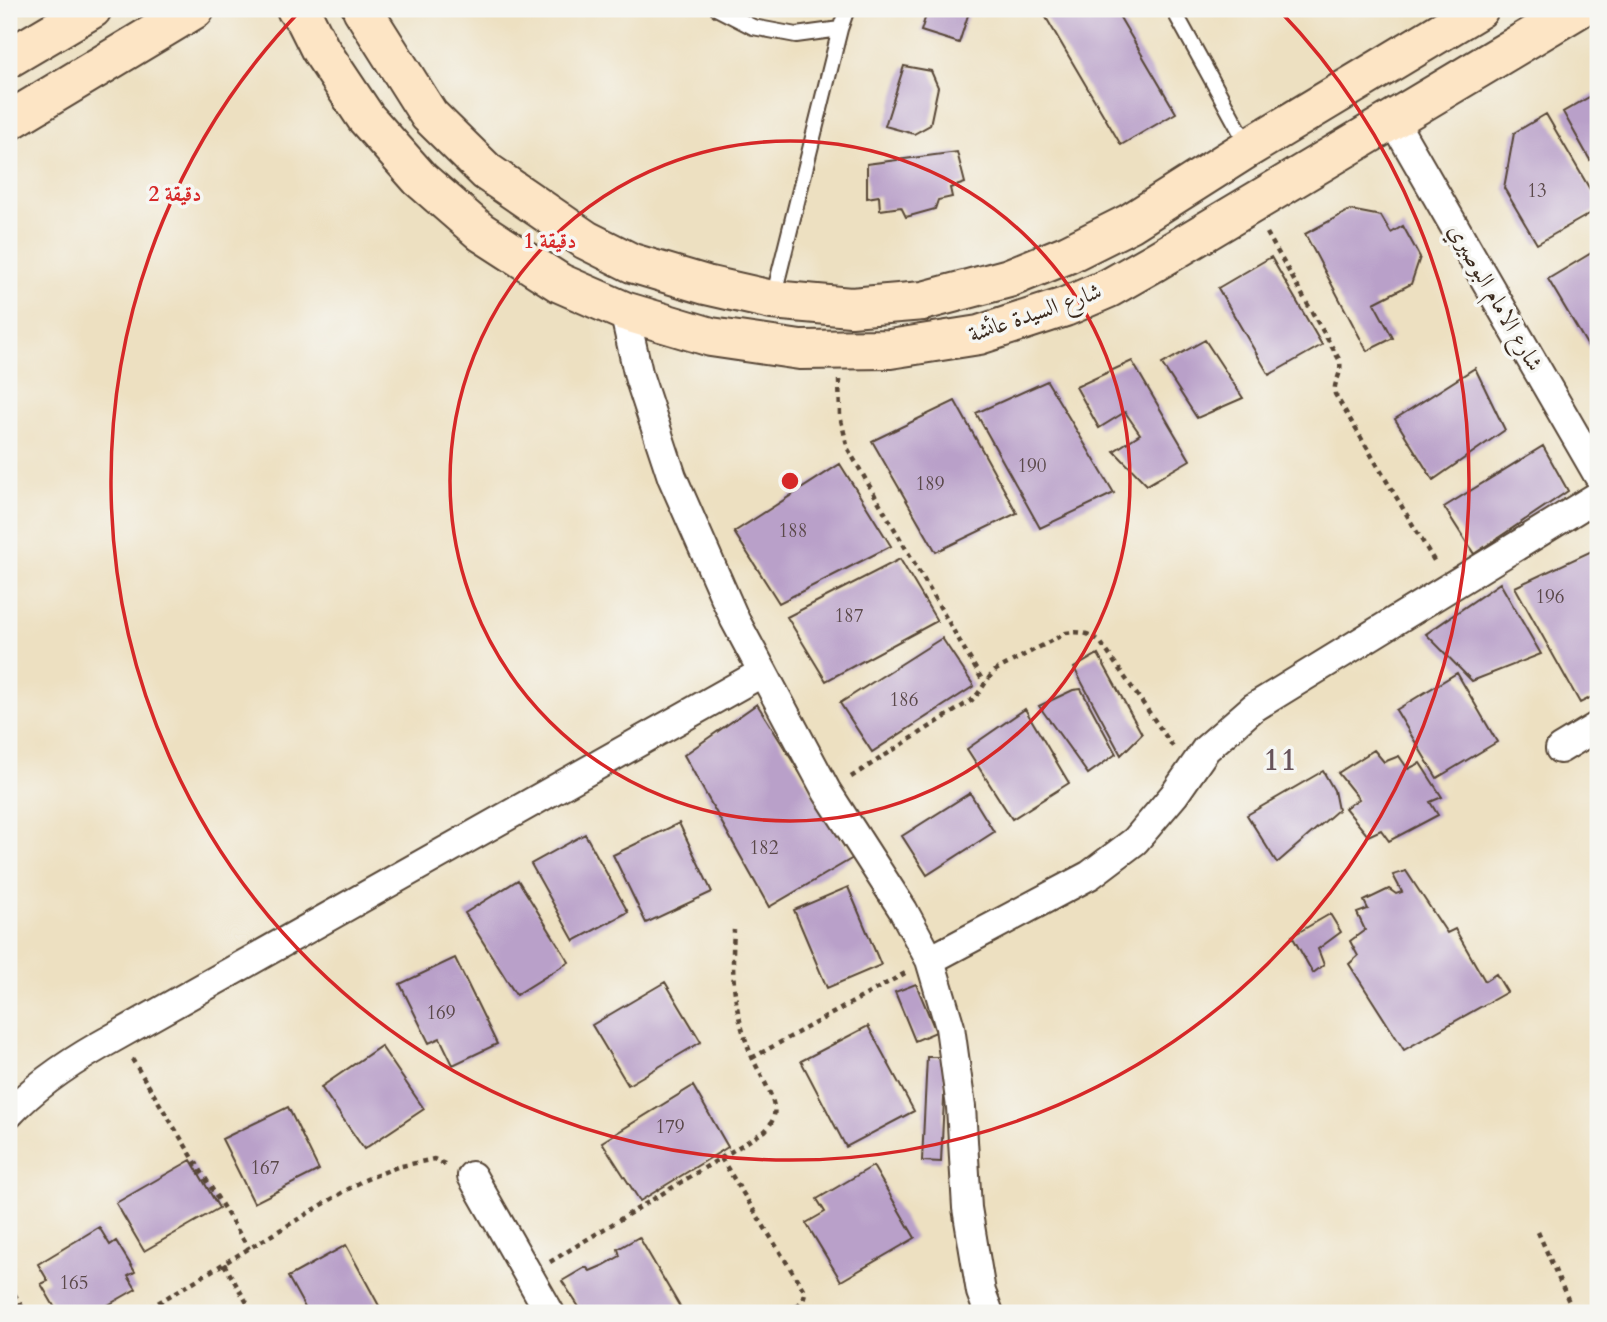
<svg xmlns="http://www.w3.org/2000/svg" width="1607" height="1322" font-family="Cardo,Amiri,serif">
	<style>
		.building { fill: #b9a0c9 }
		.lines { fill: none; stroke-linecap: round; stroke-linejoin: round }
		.lane-casing { stroke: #564536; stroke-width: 18 }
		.street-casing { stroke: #564536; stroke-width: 32 }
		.secondary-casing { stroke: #564536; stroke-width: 42 }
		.path { stroke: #564536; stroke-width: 4.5; stroke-dasharray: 5 5; stroke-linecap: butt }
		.lane { stroke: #fff; stroke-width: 14 }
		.street { stroke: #fff; stroke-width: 28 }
		.secondary { stroke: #fde5c5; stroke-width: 38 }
		.ring { fill: none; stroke: #d62828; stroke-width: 3.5 }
		.labels { text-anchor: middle; stroke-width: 7; stroke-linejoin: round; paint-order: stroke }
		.number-label { font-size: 19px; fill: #5a4849 }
		.street-label { font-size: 23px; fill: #3b2a1e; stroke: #f6f6f2 }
		.district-label { font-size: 30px; font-weight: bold; letter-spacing: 2px; fill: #67535a; stroke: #f6f6f2 }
		.centre { fill: #d62828; stroke: #f6f6f2; stroke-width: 3.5 }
		.ring-label { font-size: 21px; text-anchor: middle; font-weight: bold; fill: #d62828; stroke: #f6f6f2; stroke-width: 7; stroke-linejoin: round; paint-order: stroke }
	</style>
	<rect width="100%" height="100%" fill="#f6f6f2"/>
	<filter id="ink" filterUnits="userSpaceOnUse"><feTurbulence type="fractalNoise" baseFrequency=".0143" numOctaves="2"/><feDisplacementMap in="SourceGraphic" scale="14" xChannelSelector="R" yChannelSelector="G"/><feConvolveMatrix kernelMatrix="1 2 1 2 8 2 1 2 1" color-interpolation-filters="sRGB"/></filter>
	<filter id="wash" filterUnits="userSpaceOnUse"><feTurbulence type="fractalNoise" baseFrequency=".00686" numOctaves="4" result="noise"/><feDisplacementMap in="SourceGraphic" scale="28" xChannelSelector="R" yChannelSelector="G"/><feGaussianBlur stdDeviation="1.57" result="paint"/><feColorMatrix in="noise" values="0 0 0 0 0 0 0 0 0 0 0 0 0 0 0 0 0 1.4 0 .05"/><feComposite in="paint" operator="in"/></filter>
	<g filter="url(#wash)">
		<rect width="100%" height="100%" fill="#ede0c1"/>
		<g id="blocks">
			<!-- building -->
			<path class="building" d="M928,9H970L959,43L921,31Z
				M1041,9H1115L1176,113L1121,145Z
				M904,66L931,71L938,87L930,125L914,134L885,126Z
				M1598,92V155L1590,160L1563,112Z
				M1546,114L1598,203V209L1537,244L1504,188L1514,133Z
				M957,152L965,183L950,188L952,197L938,200L935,209L906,217L901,207L880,210L879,196L867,198V164Z
				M1350,210L1381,216L1391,233L1403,226L1420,257L1411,284L1374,303L1393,338L1367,351L1305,234Z
				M1598,249V363L1548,279Z
				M1271,257L1322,345L1269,375L1218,288Z
				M1205,340L1243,398L1197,418L1162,364Z
				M1132,361L1190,460L1147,485L1114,451L1140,434L1125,412L1099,428L1076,387Z
				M1475,368L1505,430L1433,480L1395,419Z
				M1047,381L1114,493L1040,528L976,413Z
				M955,401L1017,513L936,552L872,441Z
				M1543,446L1568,491L1474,554L1444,507Z
				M840,464L891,546L779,603L734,532Z
				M1598,548V694L1580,703L1515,587Z
				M900,559L937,621L826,681L787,617Z
				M1500,583L1541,654L1472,681L1426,634Z
				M942,638L974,686L872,752L840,703Z
				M1098,654L1142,734L1121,755L1074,668Z
				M1457,673L1497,742L1437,778L1396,710Z
				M1081,689L1116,754L1088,774L1039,706L1073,690Z
				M757,704L853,858L769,907L684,755Z
				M1025,709L1069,783L1012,819L967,749Z
				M1374,750L1384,762L1399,756L1408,769L1420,763L1442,797L1430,802L1438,815L1389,841L1381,830L1368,836L1345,808L1359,799L1338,773Z
				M1323,771L1334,790L1338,810L1277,863L1247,815Z
				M970,793L994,832L927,875L902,836Z
				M679,823L712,892L646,923L613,855Z
				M585,834L628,912L574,941L531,864Z
				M1406,871L1447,933L1455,929L1485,981L1496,974L1507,992L1404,1050L1349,964L1358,956L1350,941L1365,930L1357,913L1368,909L1364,901L1389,889L1396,894L1402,892L1393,875Z
				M518,880L569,962L516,995L465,913Z
				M848,887L881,965L827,988L794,910Z
				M1330,914L1341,932L1318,949L1324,965L1313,973L1292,936Z
				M455,958L497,1044L453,1065L440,1038L429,1043L400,984Z
				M665,982L701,1042L628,1085L592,1025Z
				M916,984L936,1032L915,1041L895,992Z
				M868,1026L914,1111L846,1147L801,1061Z
				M381,1046L424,1109L364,1149L321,1087Z
				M927,1057H946L941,1162L922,1161Z
				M693,1086L728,1147L640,1201L602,1142Z
				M288,1107L319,1170L254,1203L222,1139Z
				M191,1160L219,1208L144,1251L116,1203Z
				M873,1166L915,1238L841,1281L806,1223L825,1212L817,1199Z
				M99,1227L110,1245L116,1241L135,1272L128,1276L136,1289L94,1313H58L41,1284L48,1281L38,1264Z
				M639,1237L683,1312L680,1313H583L562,1281L586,1267L590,1271L604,1265L620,1256L618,1249Z
				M346,1245L383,1313H308L288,1277Z"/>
		</g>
	</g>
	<g filter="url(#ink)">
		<use href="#blocks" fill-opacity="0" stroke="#564536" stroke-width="2"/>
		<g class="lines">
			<!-- lane casing -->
			<g class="lane-casing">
				<path id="lane" d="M718,9L753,27L796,35L840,29
					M1173,9L1248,146
					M773,298L840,29L847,9"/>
			</g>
			<!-- street casing -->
			<g class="street-casing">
				<path id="street" d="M1393,120L1598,475
					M624,311L639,377L672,477L735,620L827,792L903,910L930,960L950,1027L961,1107L967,1208L981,1292L989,1313
					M1560,749L1598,726
					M930,960L1090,875L1135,841L1174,795L1206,749L1253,708L1598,496
					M9,1114C35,1086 66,1065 99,1046L763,672
					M472,1176L550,1313"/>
			</g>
			<!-- secondary casing -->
			<g class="secondary-casing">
				<path id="secondary" d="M296,9L305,19L320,49L366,118L420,179L481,232L560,283L624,311L711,337L800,350L890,349L979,335L1065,307L1109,288L1153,263L1578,9
					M362,9L429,115L487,172L586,240L632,263L706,285L772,300L851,307L923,301L1009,278L1068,254L1130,223L1248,148L1479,9
					M9,58L92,9
					M9,121L195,9"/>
			</g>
			<!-- path -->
			<path class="path" d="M1267,233L1340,361C1342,378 1333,380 1335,394L1436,564
				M839,380L840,416L848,449L984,683
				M851,777L972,700C982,691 986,679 996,670L1066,633C1082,631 1090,633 1101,643L1174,748
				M752,1058L907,972
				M132,1059L249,1249
				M721,1158L805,1292C804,1303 795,1307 787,1313
				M1538,1232L1574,1313
				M550,1262L765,1131C771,1124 776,1117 774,1107C771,1090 759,1073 752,1057C734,1013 731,977 734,930
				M224,1264L253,1313
				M9,1285L26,1313
				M141,1313L362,1181L397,1167L434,1159L449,1166"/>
			<!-- lane -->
			<use href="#lane" class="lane"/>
			<!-- street -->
			<use href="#street" class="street"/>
			<!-- secondary -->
			<use href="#secondary" class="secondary"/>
		</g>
	</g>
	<!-- distance rings -->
	<g class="ring">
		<circle cx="790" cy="481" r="340"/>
		<path d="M1278 9A679 679 0 1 1 302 9"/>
	</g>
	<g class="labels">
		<!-- number labels -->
		<g class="number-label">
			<text x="1537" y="197">13</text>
			<text x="1032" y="472">190</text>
			<text x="930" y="490">189</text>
			<text x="793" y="537">188</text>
			<text x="1550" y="603">196</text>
			<text x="849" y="622">187</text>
			<text x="904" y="706">186</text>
			<text x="764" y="854">182</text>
			<text x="441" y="1019">169</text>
			<text x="670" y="1133">179</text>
			<text x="265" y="1174">167</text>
			<text x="74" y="1289">165</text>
		</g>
		<!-- street labels -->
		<g class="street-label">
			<text transform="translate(1496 297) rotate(60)" y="8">شارع الامام البوصيري</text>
			<text transform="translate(1035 312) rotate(-19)" y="8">شارع السيدة عائشة</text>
		</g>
		<!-- district labels -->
		<g class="district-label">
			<text x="1281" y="770">11</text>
		</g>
	</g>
	<circle cx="790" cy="481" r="10" class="centre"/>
	<g class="ring-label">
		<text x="175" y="201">2 دقيقة</text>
		<text x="550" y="248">1 دقيقة</text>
	</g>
	<!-- margin -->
	<rect width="1607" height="1322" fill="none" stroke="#f6f6f2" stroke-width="35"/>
</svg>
